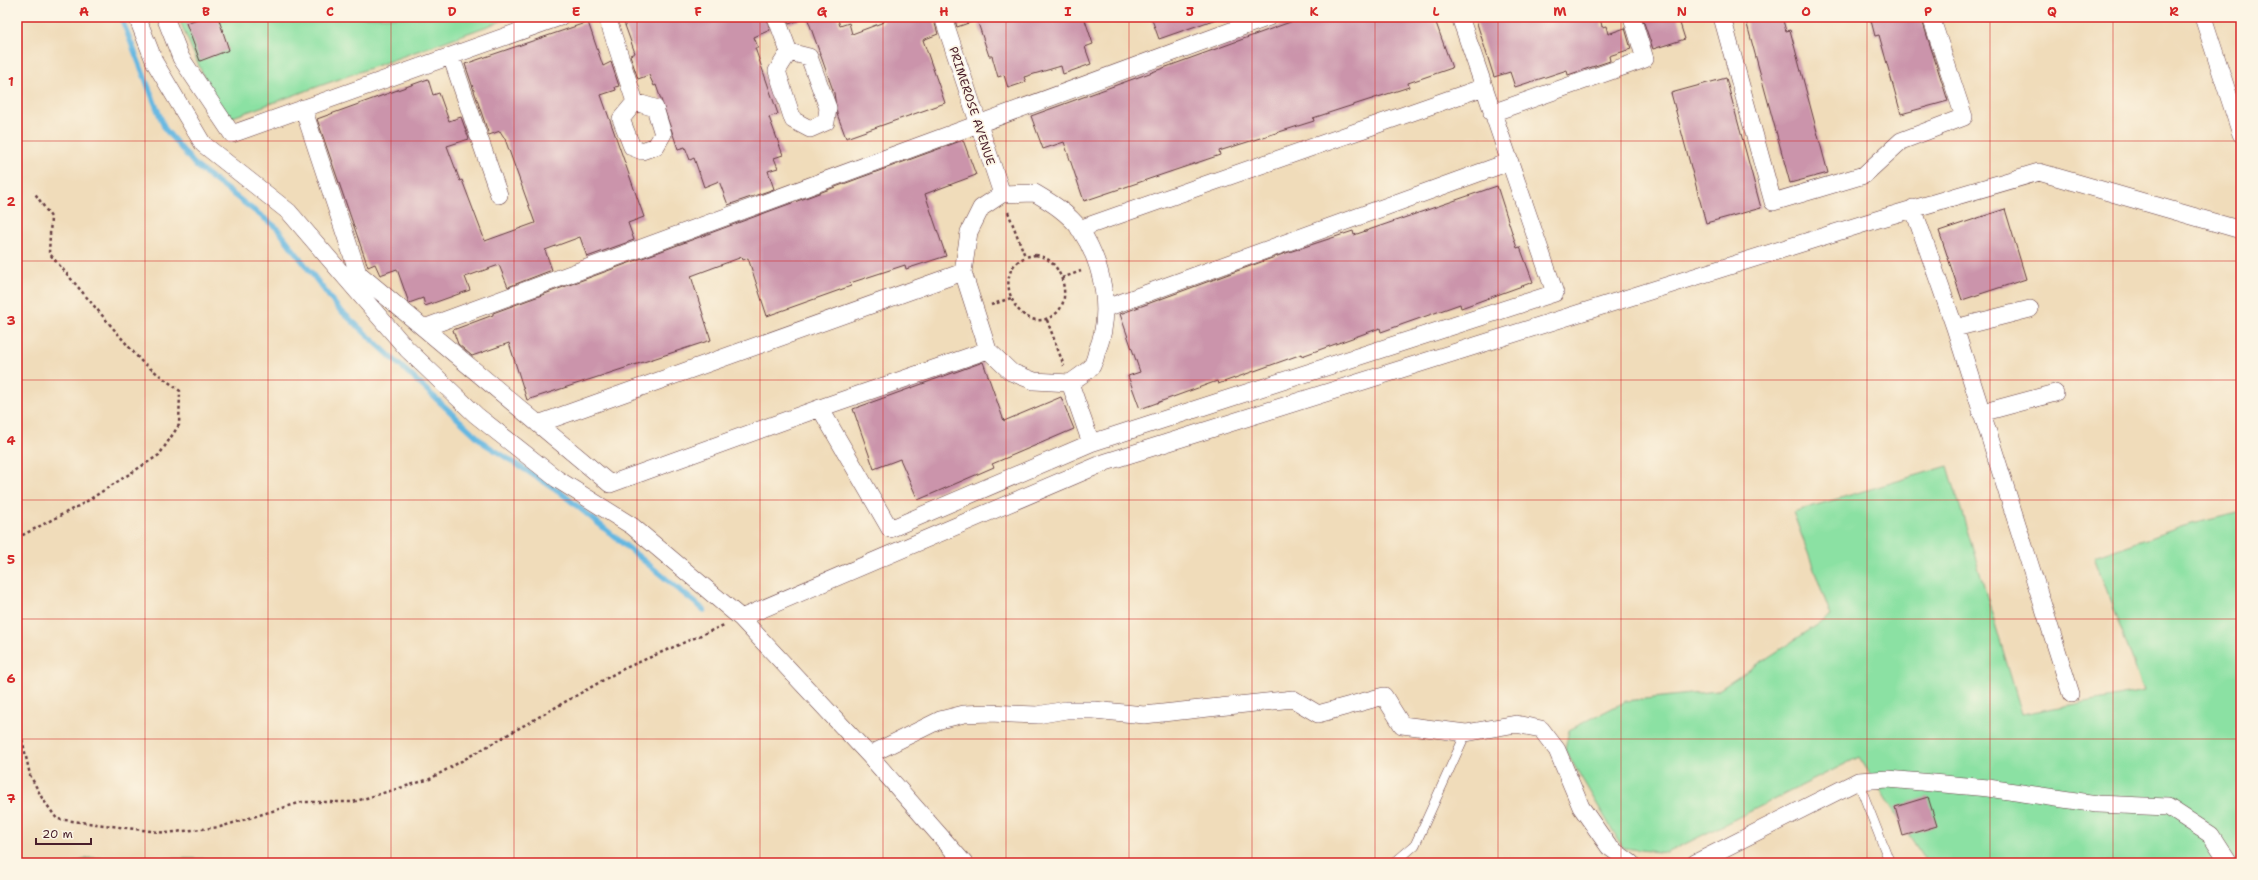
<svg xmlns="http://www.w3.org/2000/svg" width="2258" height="880" font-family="'Shantell Sans',sans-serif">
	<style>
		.green { fill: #8be1a3; stroke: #6a8067 }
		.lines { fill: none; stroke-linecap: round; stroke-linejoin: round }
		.stream { stroke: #65b7e1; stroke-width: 5.5 }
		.building { fill: #cb94ab }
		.lane-casing { stroke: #633b40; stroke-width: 10 }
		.street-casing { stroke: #633b40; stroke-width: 18 }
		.path { stroke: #633b40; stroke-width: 2.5; stroke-dasharray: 3 3; stroke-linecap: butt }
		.lane { stroke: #fff; stroke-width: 9 }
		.street { stroke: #fff; stroke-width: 17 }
		.grid { fill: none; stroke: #d62828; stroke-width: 1; stroke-opacity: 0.55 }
		.labels { text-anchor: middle; stroke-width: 3.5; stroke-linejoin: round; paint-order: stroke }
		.street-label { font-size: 12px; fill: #4a1f2b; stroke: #fcf5e5 }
		.neatline { fill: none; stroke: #d62828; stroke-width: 1.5 }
		.grid-label { font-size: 13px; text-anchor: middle; font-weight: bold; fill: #d62828 }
	</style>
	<rect width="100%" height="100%" fill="#fcf5e5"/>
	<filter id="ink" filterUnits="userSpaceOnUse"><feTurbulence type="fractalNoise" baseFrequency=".025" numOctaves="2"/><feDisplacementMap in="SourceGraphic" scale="8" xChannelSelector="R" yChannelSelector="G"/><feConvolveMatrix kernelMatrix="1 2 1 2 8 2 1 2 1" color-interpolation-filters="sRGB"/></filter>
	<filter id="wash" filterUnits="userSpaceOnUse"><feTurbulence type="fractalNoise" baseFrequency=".012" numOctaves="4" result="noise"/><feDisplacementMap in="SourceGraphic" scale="16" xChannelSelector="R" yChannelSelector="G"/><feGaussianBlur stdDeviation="0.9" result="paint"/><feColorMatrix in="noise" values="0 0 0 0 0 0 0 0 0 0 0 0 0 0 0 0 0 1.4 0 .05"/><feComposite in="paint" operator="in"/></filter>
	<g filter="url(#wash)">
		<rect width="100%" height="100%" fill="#f0dcba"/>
		<!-- green -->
		<path class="green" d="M178,17H513L230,118L219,112Z
			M1948,466L2022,714L2144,691L2094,557L2184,526L2241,512V859L2228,863H1927L1859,757L1667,853L1623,848L1565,750L1569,730L1626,701L1717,691L1831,616L1793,512Z
			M89,858L208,859L212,863H74Z"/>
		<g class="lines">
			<!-- stream -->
			<path class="stream" d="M121,17L165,129L196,166L277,228L338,308L485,444L560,492L704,610"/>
		</g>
		<g id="blocks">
			<!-- building -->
			<path class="building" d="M203,17H218L229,50L200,61L186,23Z
				M622,17H766L770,30L754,37L758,48H755L778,114L769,117L783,155L774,158L778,168L768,171L774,189L728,205L719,181L704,187L694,158L690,160L685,147L678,149L656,85L654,86L649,75L638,79L630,55L635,53Z
				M787,17H802V19L789,24Z
				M807,17H837L840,26L849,23L852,34L884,22L882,17H933L938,34L923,40L945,103L846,138L837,114L834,93Z
				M954,17H1084L1093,44L1085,47L1091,64L1063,74L1061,66L1024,77L1026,82L1008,88L1004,75L998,77L992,56H989L977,20L957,27Z
				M1151,17H1215L1216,19L1159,39Z
				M1304,17H1434L1452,68L1408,83L1409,87L1313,118L1314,121L1219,151L1220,155L1084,201L1064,142L1043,149L1031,116Z
				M1475,17H1600L1602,27L1606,26L1608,34L1625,28L1631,49L1609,56L1610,61L1568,75L1567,70L1515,87L1510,72L1494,77Z
				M1642,17H1678L1685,39L1653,49Z
				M1745,17H1782L1786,31L1790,30L1828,173L1790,183Z
				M1870,17H1921L1948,101L1901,114L1879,35L1875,36Z
				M588,22L603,66L611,62L619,86L615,87L616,90L601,95L644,217L628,223L634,240L587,257L580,237L545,250L552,270L508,287L499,265L465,277L470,290L425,306L423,298L409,303L397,269L380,275L375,264L368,267L317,119L428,79L433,95L439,93L449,121L461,117L469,139L447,146L460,181L462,180L485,241L535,223L505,139L500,131L489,135L465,64Z
				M1726,78L1761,208L1706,223L1671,93Z
				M963,140L976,175L925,194L946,256L906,269L905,265L850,283L851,286L767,316L748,258L743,260L742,257L691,276L711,340L527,400L509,343L472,356L458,344L453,330L493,315V313Z
				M1497,186L1517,248L1520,247L1533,282L1461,308L1460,304L1381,332L1380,328L1302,356V354L1218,384L1217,381L1140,409L1128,376L1140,372L1120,314L1283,254L1353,231L1354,235Z
				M2005,209L2026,279L1962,300L1939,231Z
				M983,362L1004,421L1061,397L1074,429L992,464L994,467L918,500L900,459L874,469L853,409Z
				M1928,797L1937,826L1903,836L1895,807Z"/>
		</g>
	</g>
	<g filter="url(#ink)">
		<use href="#blocks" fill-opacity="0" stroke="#633b40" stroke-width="1"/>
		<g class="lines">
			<!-- lane casing -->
			<g class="lane-casing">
				<path id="lane" d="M1858,781L1890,863
					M1394,863L1415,845L1466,733"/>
			</g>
			<!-- street casing -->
			<g class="street-casing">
				<path id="street" d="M137,17L155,63L203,144L289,212L407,349L476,415L557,479L632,526L741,618L869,755L964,863
					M165,17L181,58L232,134L560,17
					M607,17L635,102
					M776,17L789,52
					M943,17L1002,194
					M1722,17L1773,202L1864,175L1901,141L1964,117L1931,17
					M2203,17L2241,134
					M789,52L809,57L828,108L826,122L810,129L793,120L777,71Z
					M451,56L499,195
					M635,102L655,108L663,134L656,146L642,151L632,147L621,119Z
					M303,108L358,273L610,484L820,408L988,350
					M1492,113L1645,59L1632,17
					M1035,193C1052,203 1068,213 1080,229C1103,264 1113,312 1097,351C1096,356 1094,362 1092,366C1087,372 1077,378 1070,383L1034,381L1011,372L988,350L963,272L969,232L981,208L1002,194Z
					M1913,208L1955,328L2071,694
					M1079,229L1484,87
					M1106,308L1509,162
					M424,328L1269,17
					M1955,328L2030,309
					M1070,383L1091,443L1555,293L1460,17
					M820,408L890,529L1091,443
					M1981,413L2055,393
					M538,424L963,272
					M741,618L1106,462L1882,218L2039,172L2241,230
					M869,755L940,720L964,714L989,713L1037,715L1066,710H1094L1144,715L1293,699L1318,714L1384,696L1402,725L1466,733L1516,724L1541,729L1557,750L1581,807L1609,847L1631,863
					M1695,863L1858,781L1888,779L1988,788L2097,804L2168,807L2211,835L2229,863"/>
			</g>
			<!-- path -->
			<path class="path" d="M1008,212L1025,256
				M1036,255C1039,256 1044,257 1047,259C1064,269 1072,303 1054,315C1016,341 983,260 1036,255Z
				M1062,278L1081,271
				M991,305L1011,298
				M1047,320L1064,366
				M17,538L84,503L159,455L179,425L180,391L141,361L49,253L51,217L34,192
				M17,716L30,775L42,798L57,819L166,833L220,827L302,802H353L430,779L621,670L724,625"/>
			<!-- lane -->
			<use href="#lane" class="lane"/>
			<!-- street -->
			<use href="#street" class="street"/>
		</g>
	</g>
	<!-- grid -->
	<path class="grid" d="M145,17V863M268,17V863M391,17V863M514,17V863M637,17V863M760,17V863M883,17V863M1006,17V863M1129,17V863M1252,17V863M1375,17V863M1498,17V863M1621,17V863M1744,17V863M1867,17V863M1990,17V863M2113,17V863M17,141H2241M17,261H2241M17,380H2241M17,500H2241M17,619H2241M17,739H2241"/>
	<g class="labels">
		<!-- street labels -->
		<g class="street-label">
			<text transform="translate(972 106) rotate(72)" y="4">PRIMEROSE AVENUE</text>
		</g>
	</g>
	<!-- margin -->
	<rect width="2258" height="880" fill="none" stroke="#fcf5e5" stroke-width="44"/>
	<!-- scale -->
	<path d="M36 838v6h55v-6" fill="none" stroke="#4a1f2b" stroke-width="2"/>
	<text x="42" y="838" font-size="12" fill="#4a1f2b" stroke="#fcf5e5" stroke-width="3" paint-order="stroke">20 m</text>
	<rect x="22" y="22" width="2214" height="836" class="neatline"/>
	<g class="grid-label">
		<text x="84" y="16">A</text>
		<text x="206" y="16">B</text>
		<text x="330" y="16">C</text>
		<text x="452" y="16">D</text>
		<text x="576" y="16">E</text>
		<text x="698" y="16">F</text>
		<text x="822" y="16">G</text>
		<text x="944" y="16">H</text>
		<text x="1068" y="16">I</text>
		<text x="1190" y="16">J</text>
		<text x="1314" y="16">K</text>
		<text x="1436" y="16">L</text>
		<text x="1560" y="16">M</text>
		<text x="1682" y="16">N</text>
		<text x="1806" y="16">O</text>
		<text x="1928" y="16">P</text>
		<text x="2052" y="16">Q</text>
		<text x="2174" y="16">R</text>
		<text x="11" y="86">1</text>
		<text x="11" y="206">2</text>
		<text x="11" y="325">3</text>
		<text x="11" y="445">4</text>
		<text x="11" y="564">5</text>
		<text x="11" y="683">6</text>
		<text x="11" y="803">7</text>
	</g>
</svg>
